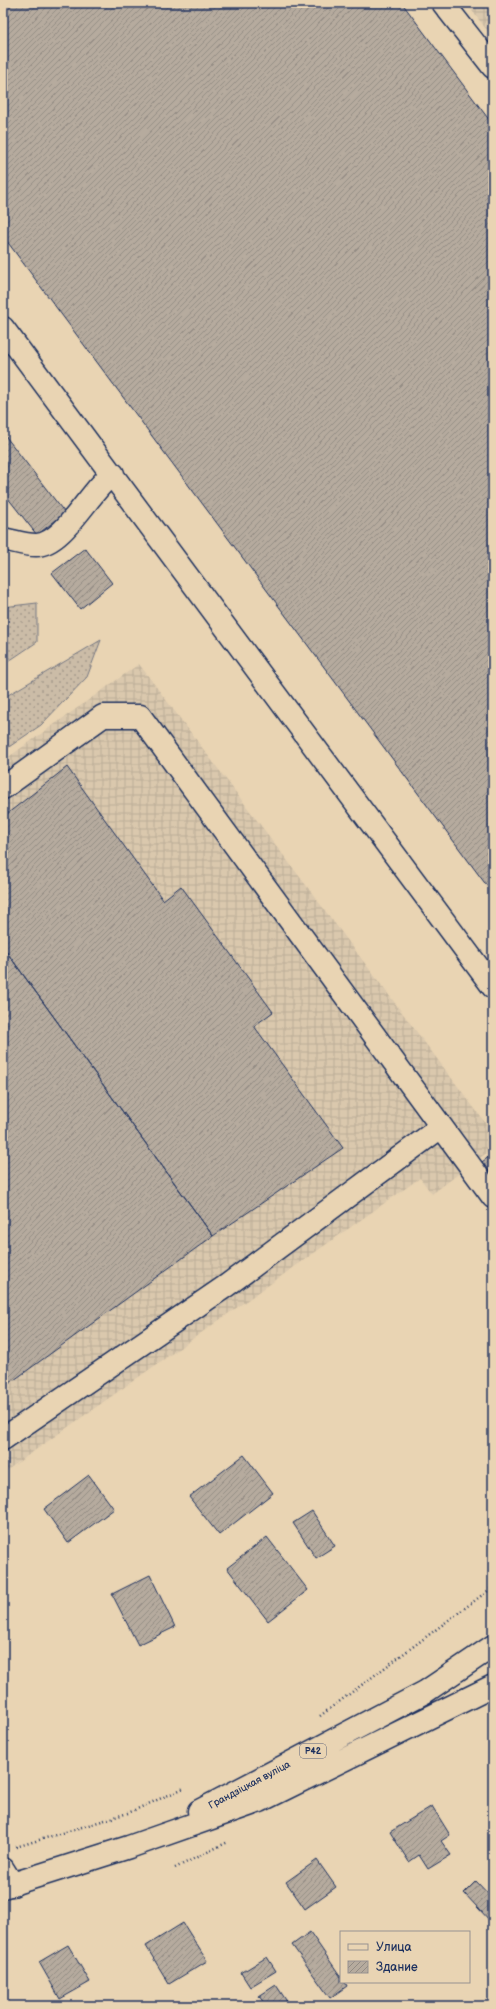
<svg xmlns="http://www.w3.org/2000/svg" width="496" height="2009" font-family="'Balsamiq Sans',sans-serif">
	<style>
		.industrial { fill: url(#industrial-grid) }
		.grass { fill: url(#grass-dots); stroke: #737682 }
		.building { fill: url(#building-hatch); stroke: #1b2f5e }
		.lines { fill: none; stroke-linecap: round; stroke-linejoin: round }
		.minor-casing { stroke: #1b2f5e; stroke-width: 25 }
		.major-casing { stroke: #1b2f5e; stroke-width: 25 }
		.path { stroke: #1b2f5e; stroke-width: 2.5; stroke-dasharray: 1 3; stroke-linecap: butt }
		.minor { stroke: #e9d4b3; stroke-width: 22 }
		.major { stroke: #e9d4b3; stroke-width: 22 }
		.labels { text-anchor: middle; stroke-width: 4; stroke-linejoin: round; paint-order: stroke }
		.shield { fill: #e9d4b3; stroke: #596078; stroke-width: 1 }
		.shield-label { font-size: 9px; font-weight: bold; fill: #1b2f5e }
		.street-label { font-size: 10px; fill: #1b2f5e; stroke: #e9d4b3 }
	</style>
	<defs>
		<pattern id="industrial-grid" width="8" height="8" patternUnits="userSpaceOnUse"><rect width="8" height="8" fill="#dac8ad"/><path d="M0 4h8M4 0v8" fill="none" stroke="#baac97"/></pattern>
		<pattern id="grass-dots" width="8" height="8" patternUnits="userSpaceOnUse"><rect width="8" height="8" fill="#cbbca7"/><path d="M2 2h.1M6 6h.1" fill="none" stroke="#a4998b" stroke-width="1.8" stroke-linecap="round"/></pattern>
		<pattern id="building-hatch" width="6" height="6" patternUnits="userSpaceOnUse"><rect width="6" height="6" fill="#b6ab9e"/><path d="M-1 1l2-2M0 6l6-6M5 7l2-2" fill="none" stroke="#938c84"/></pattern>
	</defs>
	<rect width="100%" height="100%" fill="#e9d4b3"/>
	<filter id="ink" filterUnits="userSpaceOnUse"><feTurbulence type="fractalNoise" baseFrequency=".025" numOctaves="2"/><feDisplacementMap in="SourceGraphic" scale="8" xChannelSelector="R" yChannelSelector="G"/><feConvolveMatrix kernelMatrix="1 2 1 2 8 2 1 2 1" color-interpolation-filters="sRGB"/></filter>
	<g filter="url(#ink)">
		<!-- industrial -->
		<path class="industrial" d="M466,3H493V38Z
			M139,664L493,1133V1148L432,1194L420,1178L3,1473V761Z"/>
		<!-- grass -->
		<path class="grass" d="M37,603V642L3,665V607Z
			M101,640L87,677L41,725L3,751V698Z"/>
		<!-- building -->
		<path class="building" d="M3,3H402L493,125V894L3,236Z
			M3,433L65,513L37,535L3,492Z
			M85,548L112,583L80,609L52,573Z
			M67,767L163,900L181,886L273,1012L254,1026L343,1148L213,1236L3,947V817Z
			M3,947L213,1236L3,1388Z
			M493,1154V1183L479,1164Z
			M244,1455L273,1493L219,1535L189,1497Z
			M89,1475L114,1509L68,1543L44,1509Z
			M312,1511L335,1546L316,1558L293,1523Z
			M267,1537L308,1590L268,1621L227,1568Z
			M150,1575L175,1627L138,1645L112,1594Z
			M432,1806L450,1835L441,1841L451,1855L428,1869L419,1855L409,1862L390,1832Z
			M317,1860L336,1887L305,1909L286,1882Z
			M476,1881L493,1899V1924L464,1893Z
			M183,1923L207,1961L169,1984L146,1946Z
			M310,1932L341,1977V1982H345L347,1986L330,1998L292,1945Z
			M68,1945L90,1982L60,1999L39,1962Z
			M267,1957L276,1971L250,1987L241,1973Z
			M276,1985L290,2006H266L259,1996Z"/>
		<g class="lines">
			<!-- minor casing -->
			<g class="minor-casing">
				<path id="minor" d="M443,3L493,67
					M3,328L493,987
					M3,539C14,541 25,545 36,545C64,545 91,488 113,474
					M3,788L103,716H140L493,1197
					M3,1439L226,1286L441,1127
					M3,1869L13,1885"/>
			</g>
			<!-- major casing -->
			<g class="major-casing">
				<path id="major" d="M199,1811L425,1692L493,1646
					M3,1887L129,1847L260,1801L493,1686"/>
			</g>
			<!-- path -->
			<path class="path" d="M320,1716L493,1587
				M3,1837L8,1843
				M16,1847L128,1813L184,1788
				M175,1868L228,1842"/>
			<!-- minor -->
			<use href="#minor" class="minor"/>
			<!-- major -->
			<use href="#major" class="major"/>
		</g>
	</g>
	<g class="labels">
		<!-- shield labels -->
		<rect class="shield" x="300" y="1744" width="26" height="14" rx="3"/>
		<g class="shield-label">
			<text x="313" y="1754">Р42</text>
		</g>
		<!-- street labels -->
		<g class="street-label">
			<text transform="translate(249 1784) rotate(-28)" y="4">Грандзіцкая вуліца</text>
		</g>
	</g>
	<!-- margin -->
	<rect width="496" height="2009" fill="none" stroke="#e9d4b3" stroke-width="16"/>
	<rect x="8" y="8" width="480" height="1993" fill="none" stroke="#1b2f5e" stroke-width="1.5" filter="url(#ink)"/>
	<!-- legend -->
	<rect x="340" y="1931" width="130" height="52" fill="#e9d4b3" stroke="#979291"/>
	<rect x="348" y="1944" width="20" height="6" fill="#e9d4b3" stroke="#979291"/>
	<text x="376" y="1951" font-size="12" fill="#1b2f5e">Улица</text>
	<rect x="348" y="1961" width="20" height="12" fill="url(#building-hatch)" stroke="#979291"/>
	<text x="376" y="1971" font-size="12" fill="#1b2f5e">Здание</text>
</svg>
